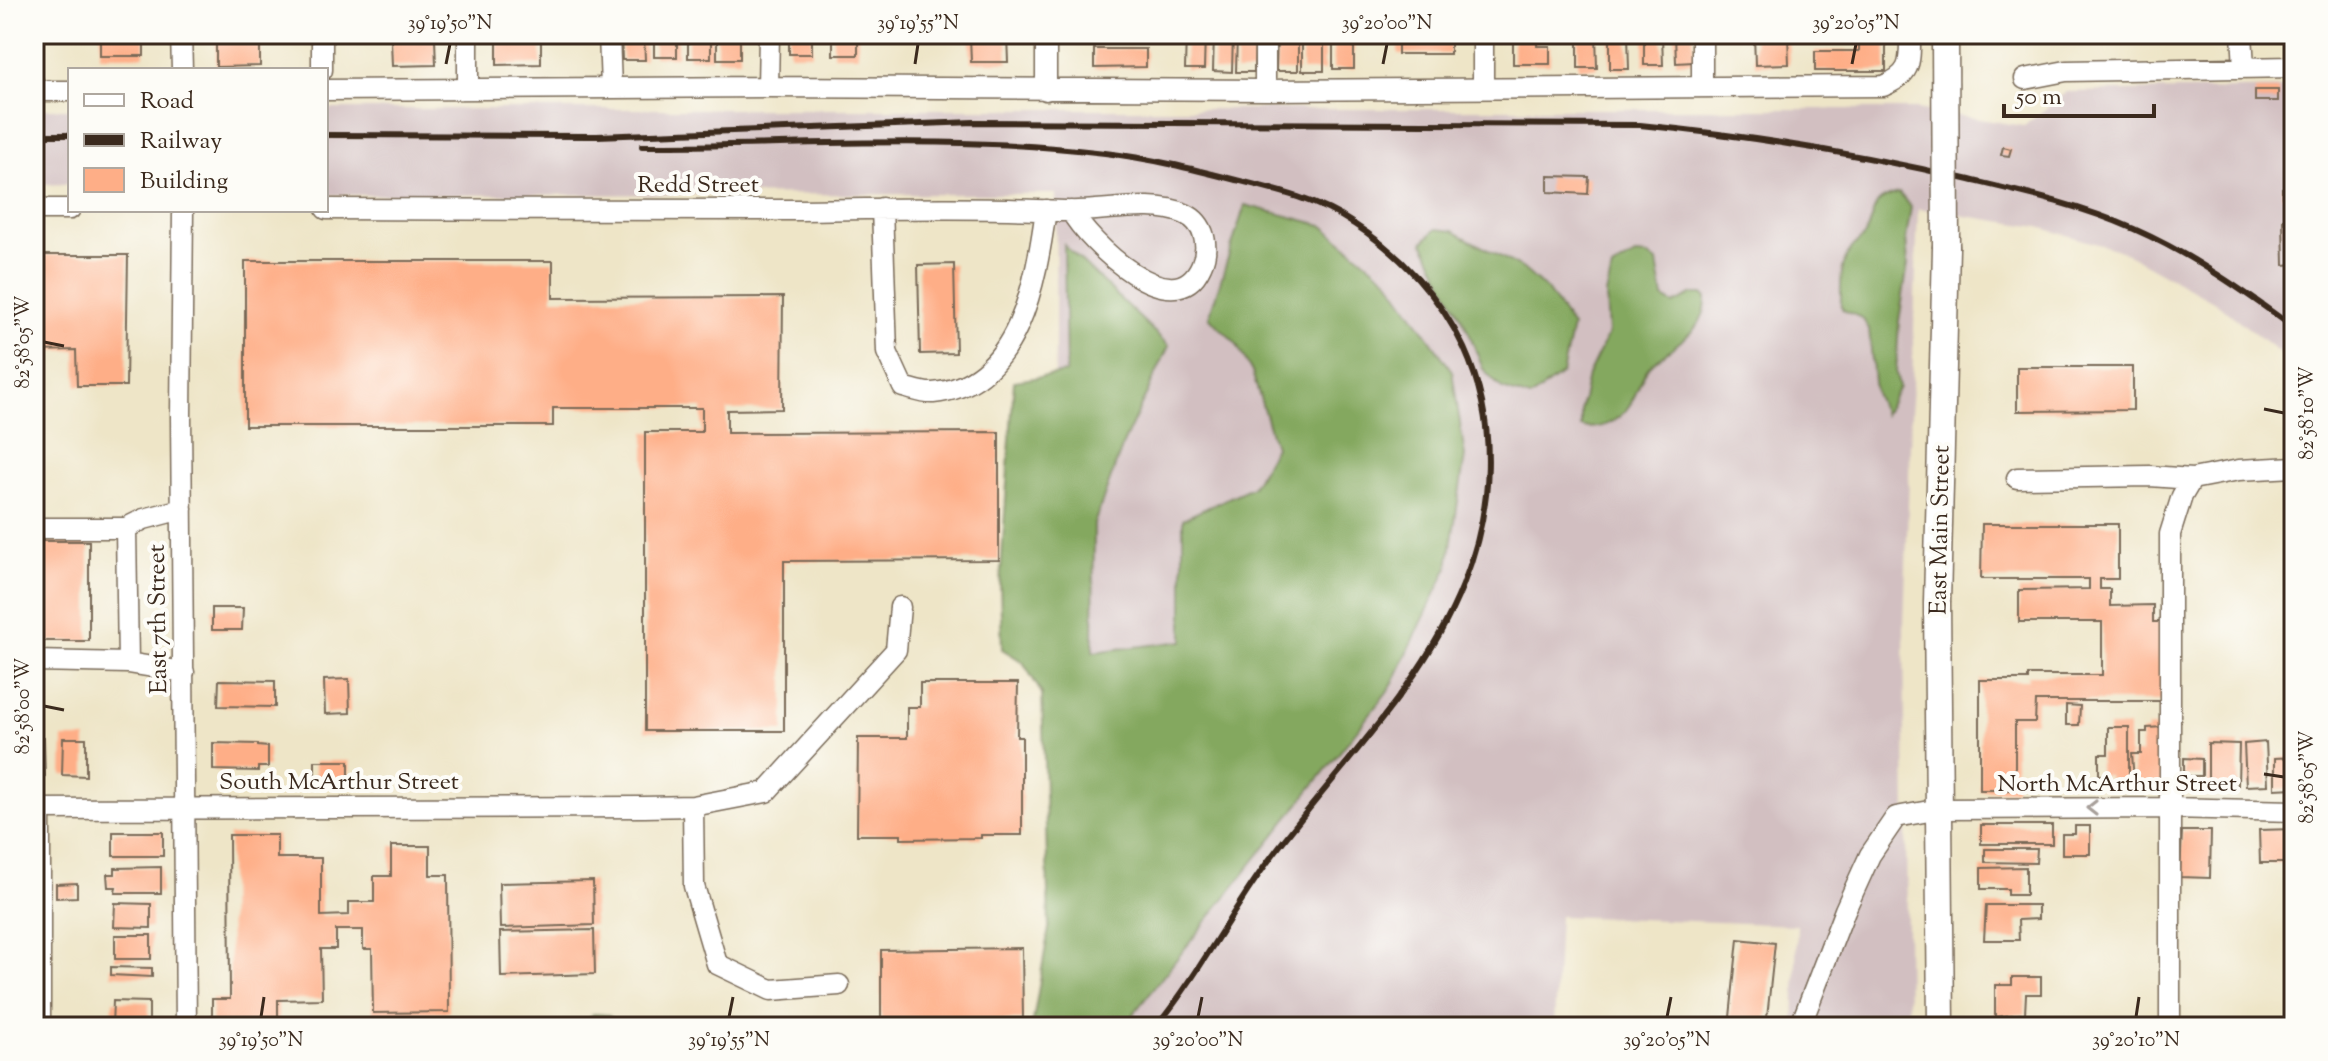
<svg xmlns="http://www.w3.org/2000/svg" width="2328" height="1061" font-family="'Sorts Mill Goudy',serif">
	<style>
		.industrial { fill: #d2bfc1 }
		.forest { fill: #84a85e; stroke: #60693e; stroke-width: 2 }
		.building { fill: #feae87 }
		.lines { fill: none; stroke-linecap: round; stroke-linejoin: round }
		.minor-casing { stroke: #7a6b59; stroke-width: 23 }
		.major-casing { stroke: #7a6b59; stroke-width: 29 }
		.minor { stroke: #fff; stroke-width: 20 }
		.major { stroke: #fff; stroke-width: 26 }
		.rail { stroke: #3b2a1e; stroke-width: 6 }
		.major-bridge-casing { stroke: #7a6b59; stroke-width: 29; stroke-linecap: butt }
		.major-bridge { stroke: #fff; stroke-width: 26 }
		.oneway { stroke: #a79f9a }
		.ticks { fill: none; stroke: #3b2a1e; stroke-width: 3 }
		.labels { text-anchor: middle; stroke-width: 8; stroke-linejoin: round; paint-order: stroke }
		.street-label { font-size: 24px; fill: #3b2a1e; stroke: #fdfcf7 }
		.neatline { fill: none; stroke: #3b2a1e; stroke-width: 3 }
		.ticks-label { font-size: 20px; text-anchor: middle; fill: #3b2a1e }
	</style>
	<rect width="100%" height="100%" fill="#fdfcf7"/>
	<filter id="ink" filterUnits="userSpaceOnUse"><feTurbulence type="fractalNoise" baseFrequency=".0125" numOctaves="2"/><feDisplacementMap in="SourceGraphic" scale="16" xChannelSelector="R" yChannelSelector="G"/><feConvolveMatrix kernelMatrix="1 2 1 2 8 2 1 2 1" color-interpolation-filters="sRGB"/></filter>
	<filter id="wash" filterUnits="userSpaceOnUse"><feTurbulence type="fractalNoise" baseFrequency=".006" numOctaves="4" result="noise"/><feDisplacementMap in="SourceGraphic" scale="32" xChannelSelector="R" yChannelSelector="G"/><feGaussianBlur stdDeviation="1.8" result="paint"/><feColorMatrix in="noise" values="0 0 0 0 0 0 0 0 0 0 0 0 0 0 0 0 0 1.4 0 .05"/><feComposite in="paint" operator="in"/></filter>
	<g filter="url(#wash)">
		<rect width="100%" height="100%" fill="#eee5c7"/>
		<!-- industrial -->
		<path class="industrial" d="M2294,88V364L2215,302L2122,251L2039,227L1918,209L1904,625L1908,1027H1794L1797,925L1559,916L1554,1027H1050L1056,194L326,195V109H1916L2024,126L2066,92Z
			M34,109H70V184L34,185Z"/>
		<!-- forest -->
		<path class="forest" d="M1899,193L1911,207L1906,239L1908,264L1899,321L1896,373L1899,387L1884,415L1875,393L1869,329L1862,318L1843,310L1841,306C1841,287 1839,268 1850,251C1854,243 1863,241 1866,233C1876,209 1870,200 1899,193Z
			M1245,205L1322,225L1389,280L1452,371L1465,456L1448,567L1391,687L1123,1027H1032L1049,928L1042,694L1023,662L1002,649L1000,585L1014,381L1066,373L1064,245L1169,346L1124,442L1094,524L1093,652L1183,641V519L1252,487L1275,447L1252,372L1236,343L1209,317Z
			M1436,229L1453,231L1522,268L1547,290L1572,327L1562,374L1530,398L1502,389L1483,369L1467,328L1423,242Z
			M1635,255L1649,256L1657,262L1663,298L1674,304L1693,294H1702L1706,298C1707,333 1670,345 1649,367C1642,375 1639,386 1635,395C1625,418 1605,431 1581,427V409L1588,375L1608,334L1606,295L1612,269Z
			M594,1014L607,1015L623,1027H580Z"/>
		<g id="blocks">
			<!-- building -->
			<path class="building" d="M100,34H144V56H100Z
				M621,34H644L645,60H622Z
				M654,34H677V57H654Z
				M688,34H711V58H688Z
				M717,34H740V59H717Z
				M789,34H812V54H789Z
				M833,34H858V55H833Z
				M1096,34H1148V38L1096,39Z
				M1186,34H1205L1204,69H1185Z
				M1214,34H1233L1232,72L1213,71Z
				M1237,34H1255L1254,72H1236Z
				M1277,34H1298V71H1276Z
				M1302,34H1324V71H1302Z
				M1333,34H1354V69H1333Z
				M1513,34H1537V46H1550V64H1513Z
				M1578,34H1596L1597,68H1578Z
				M1610,34H1628L1629,69H1610Z
				M1644,34H1662L1663,65H1644Z
				M1675,34H1693L1694,62L1676,63Z
				M1754,34H1788L1789,64L1755,65Z
				M1859,34H1886V71H1815V51H1859Z
				M1450,35V54H1398V36Z
				M970,36H1007L1008,62H971Z
				M497,38H541V64L497,65Z
				M391,39H435L436,65L392,66Z
				M216,40H260V66L216,67Z
				M1094,49H1146V67L1094,68Z
				M2255,90H2278V101H2255Z
				M2003,147L2011,149L2009,156L2001,155Z
				M1548,176L1589,177L1588,194L1548,192Z
				M2294,187V197H2282V188Z
				M2283,219H2294V264L2284,265Z
				M34,255H128L126,386H77L76,350L34,351Z
				M245,261H553V298L783,297L782,409L727,410V433L999,432V560L784,561V731H645V432H702V408H553V426H245Z
				M954,264L956,353L920,354L918,265Z
				M2017,367H2133V410L2017,411Z
				M1982,524H2118V579H2100V589H2110V606L2153,605V622H2165V701H2036L2035,722H2015V790H1980V680H2028V675H2102V622H2019V590L2089,589V579H1981Z
				M34,541H89V641H34Z
				M212,608H243L242,630H212Z
				M349,679L350,713L325,714L324,680Z
				M219,680L275,681V707L218,706Z
				M920,683H1018L1017,737H1022V835H981V838L901,839V835H857L858,738H907V707H920Z
				M2066,705L2080,706L2079,725H2066Z
				M2108,727H2129V785H2108V775H2099V754H2108Z
				M2163,727L2162,785L2134,781L2132,754H2141V732H2147V728Z
				M34,737H44L45,776L34,777Z
				M63,738H86V776L62,775Z
				M2266,742L2268,785L2246,786L2244,744Z
				M213,743L258,744V746L268,747V767H258V771L213,770Z
				M2208,743L2239,744L2238,785H2208Z
				M2294,757V788L2275,789V758Z
				M2184,758L2202,759V776H2184Z
				M315,761H349V785H315Z
				M1981,825H2052V844H1981Z
				M2075,826H2090V854H2062V834H2075Z
				M2294,829V863H2260L2259,830Z
				M2182,831H2211L2210,878L2180,877Z
				M113,832H163V856H113Z
				M229,835H277V858H321V916L349,915V902H374V876H391V846H430V875H448L449,1012L373,1013L372,949H363V930H336V949H321L322,999L278,1000V1027H212V999H230Z
				M1985,849H2037L2036,863L1985,862Z
				M161,867V893H115L116,887H108L107,874H115V868Z
				M2026,867V895H2008V889H1981V868Z
				M593,881L594,925L500,928L499,883Z
				M77,883V897L56,898V884Z
				M115,903L151,904V928L114,927Z
				M1986,905H2038V919L2018,920L2019,940H1984Z
				M594,930L595,974L501,977L500,932Z
				M115,935H151V959H115Z
				M1738,939L1775,943L1766,1027H1729Z
				M1022,948L1023,1020L881,1021V950Z
				M111,967L152,968V977L111,975Z
				M2012,977H2041V994H2026L2025,1014L1995,1017V985H2012Z
				M113,1001L149,1002V1026H112Z
				M1982,1023H2081V1027H1982Z"/>
		</g>
	</g>
	<g filter="url(#ink)">
		<use href="#blocks" fill-opacity="0" stroke="#7a6b59" stroke-width="2"/>
		<g class="lines">
			<!-- minor casing -->
			<g class="minor-casing">
				<path id="minor" d="M181,34L182,70
					M322,34V70
					M468,34V87
					M609,34L611,88
					M1483,34V89
					M2242,34L2244,67
					M2025,79L2066,71L2294,67
					M34,84V91H70
					M768,87L769,34
					M1702,87V34
					M326,90L768,87L1265,90L1883,86C1912,74 1910,62 1910,34
					M1046,90V34
					M1265,90V34
					M882,208L887,352L903,387C912,389 924,394 933,393C1020,385 1036,280 1046,210
					M34,209H70
					M326,209C481,209 637,211 792,210C883,209 974,207 1065,211C1101,213 1152,199 1185,214C1205,223 1210,247 1201,266C1174,326 1089,243 1071,211
					M183,210L181,416L186,1027
					M2017,478L2150,476L2192,479
					M34,528H126L144,519L182,509
					M126,528L128,663
					M34,661L128,663L184,672
					M693,806L694,886L717,964L771,990L839,985
					M34,809L644,807L693,806L766,792L896,650L900,607
					M40,809V1027
					M1800,1027L1845,910L1870,855L1896,817L1940,809L2170,808L2294,811
					M2170,1027V534L2182,496L2192,479L2239,470L2294,467"/>
			</g>
			<!-- major casing -->
			<g class="major-casing">
				<path id="major" d="M1941,1027L1937,602L1946,248"/>
			</g>
			<!-- minor -->
			<use href="#minor" class="minor"/>
			<!-- major -->
			<use href="#major" class="major"/>
			<!-- rail -->
			<path class="rail" d="M34,135H70
				M326,135L597,136L975,122L1640,125C1751,136 1861,154 1970,180C2025,193 2082,206 2134,229C2191,254 2244,291 2294,328
				M642,146C793,146 955,134 1105,153C1149,158 1193,169 1236,180C1277,190 1319,200 1354,224C1401,254 1441,298 1464,348C1499,425 1493,508 1463,585C1420,693 1330,774 1264,867C1227,919 1197,977 1156,1027"/>
			<!-- major-bridge casing -->
			<g class="major-bridge-casing">
				<path id="major-bridge" d="M1945,34L1946,248"/>
			</g>
			<!-- major-bridge -->
			<use href="#major-bridge" class="major-bridge"/>
		</g>
		<!-- one-way arrows -->
		<defs><path id="oneway-chevron" d="M-2-3.5L2.5 0L-2 3.5" fill="none" stroke-width="1.6" stroke-linecap="round" stroke-linejoin="round" transform="scale(2)"/></defs>
		<use class="oneway" href="#oneway-chevron" transform="translate(2092 808) rotate(180)"/>
	</g>
	<!-- ticks -->
	<path class="ticks" d="M446,64L450,44M915,64L918,44M1383,64L1387,44M1852,64L1856,44M44,342L64,346M2264,409L2284,413M44,706L64,710M2264,774L2284,777M261,1017L264,997M729,1017L733,997M1198,1017L1202,997M1667,1017L1671,997M2136,1017L2139,997"/>
	<g class="labels">
		<!-- street labels -->
		<g class="street-label">
			<text x="698" y="192">Redd Street</text>
			<text transform="translate(1939 530) rotate(-89)" y="8">East Main Street</text>
			<text transform="translate(157 619) rotate(-91)" y="8">East 7th Street</text>
			<text x="339" y="789">South McArthur Street</text>
			<text x="2117" y="791">North McArthur Street</text>
		</g>
	</g>
	<!-- margin -->
	<rect width="2328" height="1061" fill="none" stroke="#fdfcf7" stroke-width="88"/>
	<!-- legend -->
	<rect x="68" y="68" width="260" height="144" fill="#fdfcf7" stroke="#afa8a0" stroke-width="2"/>
	<rect x="84" y="94" width="40" height="12" fill="#ffffff" stroke="#afa8a0" stroke-width="2"/>
	<text x="140" y="108" font-size="24" fill="#3b2a1e">Road</text>
	<rect x="84" y="134" width="40" height="12" fill="#3b2a1e" stroke="#afa8a0" stroke-width="2"/>
	<text x="140" y="148" font-size="24" fill="#3b2a1e">Railway</text>
	<rect x="84" y="168" width="40" height="24" fill="#feae87" stroke="#afa8a0" stroke-width="2"/>
	<text x="140" y="188" font-size="24" fill="#3b2a1e">Building</text>
	<!-- scale -->
	<path d="M2004 104v12h150v-12" fill="none" stroke="#3b2a1e" stroke-width="4"/>
	<text x="2016" y="104" font-size="24" fill="#3b2a1e" stroke="#fdfcf7" stroke-width="6" paint-order="stroke">50 m</text>
	<rect x="44" y="44" width="2240" height="973" class="neatline"/>
	<g class="ticks-label">
		<text x="450" y="29">39°19'50"N</text>
		<text x="918" y="29">39°19'55"N</text>
		<text x="1387" y="29">39°20'00"N</text>
		<text x="1856" y="29">39°20'05"N</text>
		<text transform="translate(22 342) rotate(-90)" y="7">82°58'05"W</text>
		<text transform="translate(2306 413) rotate(-90)" y="7">82°58'10"W</text>
		<text transform="translate(22 706) rotate(-90)" y="7">82°58'00"W</text>
		<text transform="translate(2306 777) rotate(-90)" y="7">82°58'05"W</text>
		<text x="261" y="1046">39°19'50"N</text>
		<text x="729" y="1046">39°19'55"N</text>
		<text x="1198" y="1046">39°20'00"N</text>
		<text x="1667" y="1046">39°20'05"N</text>
		<text x="2136" y="1046">39°20'10"N</text>
	</g>
</svg>
